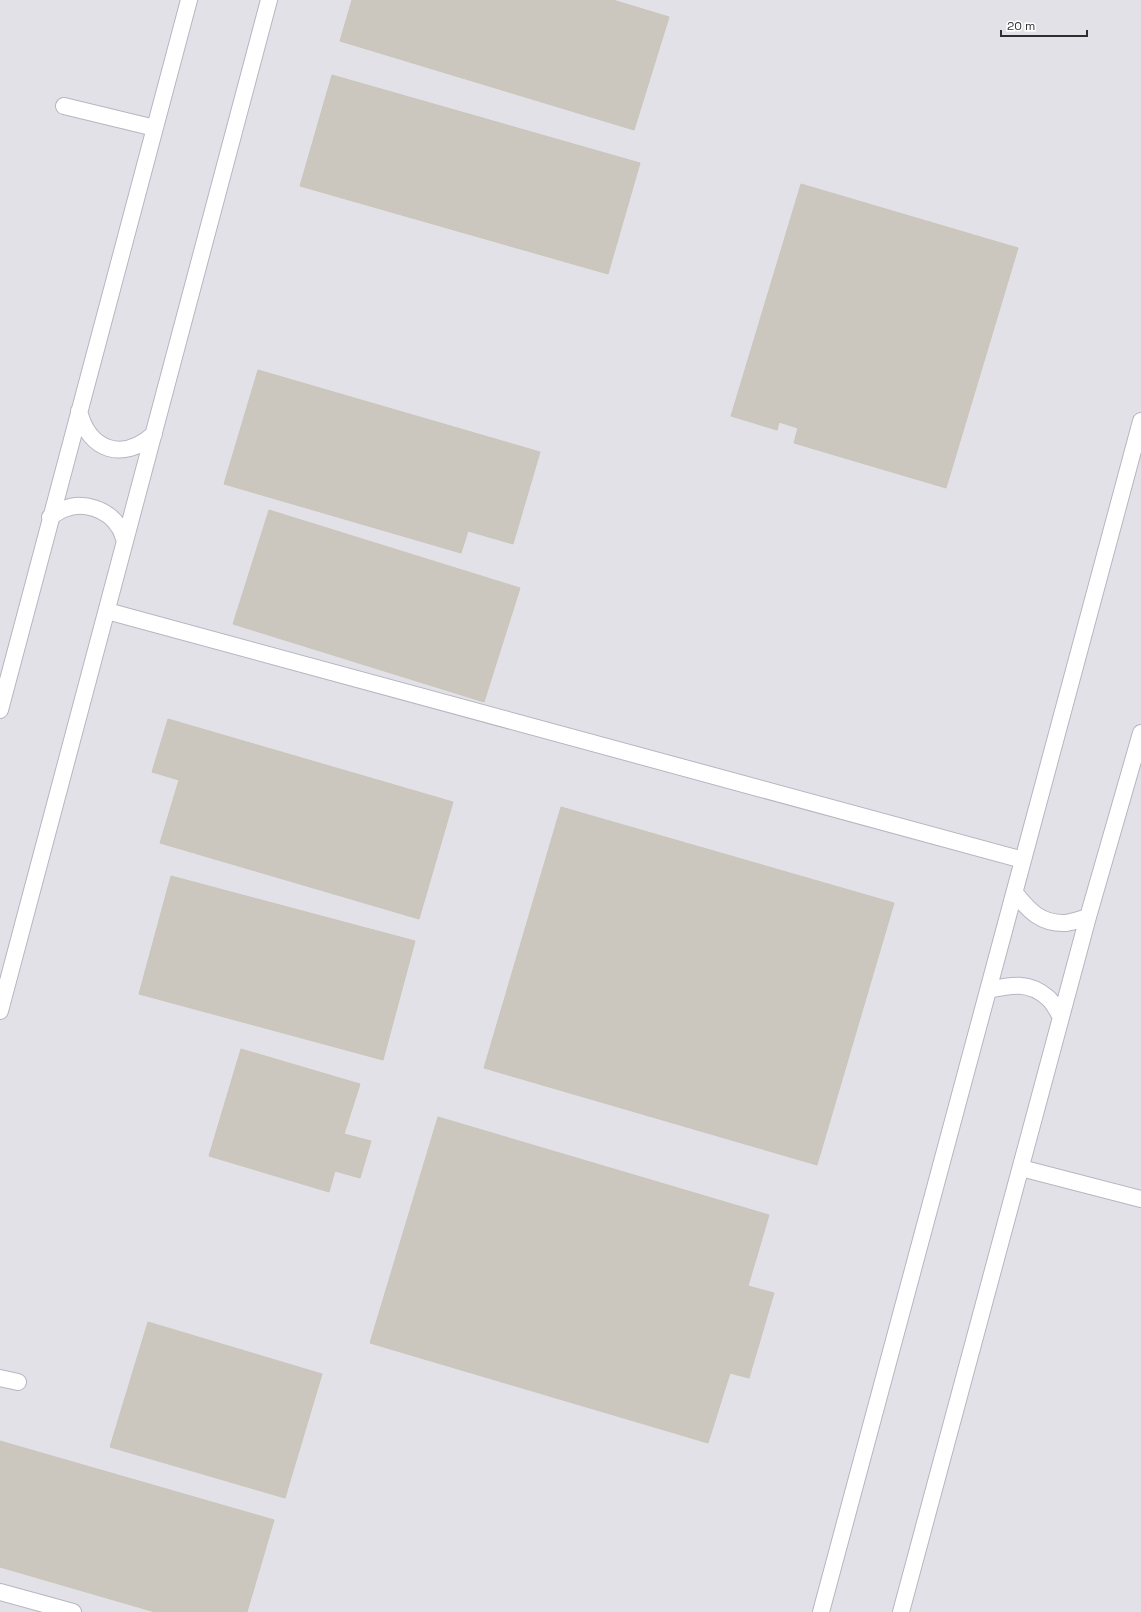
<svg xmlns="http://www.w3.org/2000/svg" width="1141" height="1612" font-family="'Space Grotesk',sans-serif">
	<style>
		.industrial { fill: #e3e1e8 }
		.building { fill: #cbc7bf; stroke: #cbc5ba }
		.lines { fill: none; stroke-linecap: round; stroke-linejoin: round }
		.lane-casing { stroke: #b4b7c1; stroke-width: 18 }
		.lane { stroke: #fff; stroke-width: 16 }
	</style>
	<rect width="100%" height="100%" fill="#efe9e1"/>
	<!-- industrial -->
	<path class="industrial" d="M0,0H1141V1612H0Z"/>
	<!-- building -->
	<path class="building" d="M352,0H613L669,17L634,130L340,41Z
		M332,75L640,163L608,274L300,186Z
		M801,184L1018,248L946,488L794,443L798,428L779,422L777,430L731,416Z
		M258,370L540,452L513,544L468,531L461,553L224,484Z
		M269,510L520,588L484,702L233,624Z
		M168,719L453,802L419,919L160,843L179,780L152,772Z
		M561,807L894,903L817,1165L484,1068Z
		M171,876L415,941L383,1060L139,994Z
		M241,1049L360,1084L344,1134L371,1141L360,1178L335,1171L329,1192L209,1156Z
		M438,1117L769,1215L748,1286L774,1293L749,1378L730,1373L708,1443L370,1343Z
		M148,1322L322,1374L285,1498L110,1447Z
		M0,1441L274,1520L247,1612H155L0,1567V1498L1,1493H0Z"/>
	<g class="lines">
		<!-- lane casing -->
		<g class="lane-casing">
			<path id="lane" d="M64,106L155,128
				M79,411C89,451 123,462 154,434
				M50,517C55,514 59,511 64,509C83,501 108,509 119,527C122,531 123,537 125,541
				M107,611L1023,860
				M0,710L189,0
				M1015,893C1029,911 1041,924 1066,923C1073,922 1081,919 1088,917
				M988,990C1011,985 1029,981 1048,998C1054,1003 1057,1011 1061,1017
				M0,1011L269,0
				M1021,1168L1141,1199
				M0,1378L18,1382
				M0,1592L73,1612
				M821,1612L1141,421
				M901,1612L1088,917L1141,733"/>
		</g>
		<!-- lane -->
		<use href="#lane" class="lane"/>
	</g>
	<!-- scale -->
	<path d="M1001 30v6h86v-6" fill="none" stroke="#2e2e2e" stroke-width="2"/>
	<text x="1007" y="30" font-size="12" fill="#2e2e2e" stroke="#ffffff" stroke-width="3" paint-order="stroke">20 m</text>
</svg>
